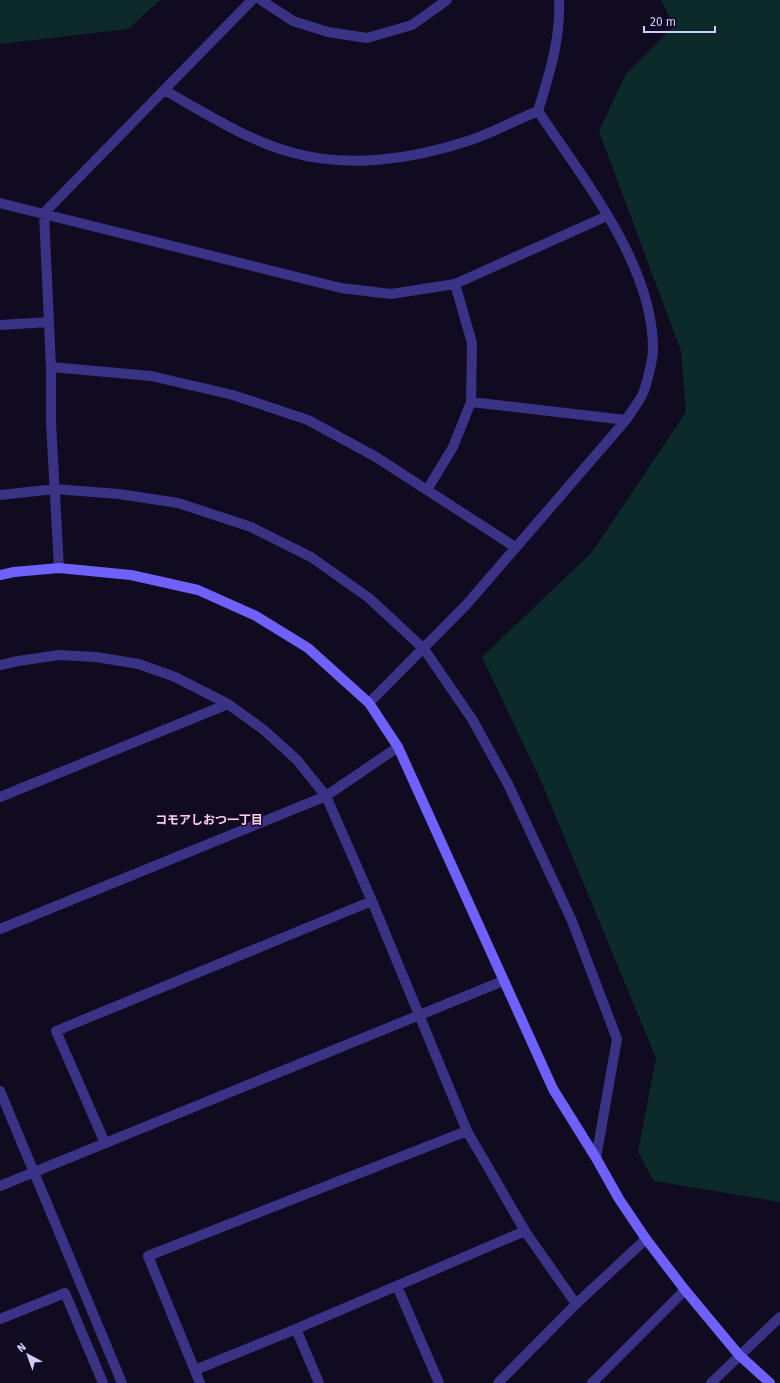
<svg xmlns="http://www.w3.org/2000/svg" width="780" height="1383" font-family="'Fira Sans','Noto Sans JP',sans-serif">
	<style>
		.green { fill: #0d2a2b }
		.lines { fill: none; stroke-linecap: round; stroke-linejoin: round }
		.street { stroke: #3a3284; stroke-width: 10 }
		.secondary { stroke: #6f61ff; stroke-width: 10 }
		.labels { text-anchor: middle; stroke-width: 3; stroke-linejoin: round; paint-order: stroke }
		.neighbourhood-label { font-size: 12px; font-weight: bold; fill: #ffcce9; stroke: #100b21 }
	</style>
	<rect width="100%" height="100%" fill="#100b21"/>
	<!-- green -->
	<path class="green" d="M0,0H160L128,29L0,44Z
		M661,0H780V1202L654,1181L638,1152L656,1058L541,781L482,657L592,552L686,412L681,351L599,131L626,74L674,26Z"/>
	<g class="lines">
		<!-- street -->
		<path class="street" d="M261,0L293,21L328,32L367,38L412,25L447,0
			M164,90C205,113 245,139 290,152C348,169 414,159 471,140C494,132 516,120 538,111C549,75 561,38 559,0
			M0,203L341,288L391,294L455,284L607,216
			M0,325L49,322
			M51,367L151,376L233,395L308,420L376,457L515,547
			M471,402L626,420
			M427,490L453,447L471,402L472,343L455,284
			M0,495L55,489L119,494L178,503L251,527L311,557L369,598L424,649L472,719L508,784L572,921L617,1039L596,1158
			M59,568L51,423V367L44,213L252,0
			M0,665L18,661L59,655L96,657L139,664L175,677L228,704L264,730L297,760L326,796L372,901L467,1131L525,1231L576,1304
			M369,703L467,604L626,420C632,410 642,399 645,388C648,377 653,361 653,349C653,264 583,179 538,111
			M0,797L228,704
			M0,929L326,796L398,747
			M0,1091L122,1383
			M105,1143L56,1031L372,901
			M0,1186L503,981
			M397,1286L439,1383
			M0,1319L65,1293L103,1383
			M296,1329L319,1383
			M195,1370L296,1329L525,1231
			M200,1383L148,1256L467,1131
			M498,1383L576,1304L646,1239
			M592,1383L685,1290
			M711,1383L780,1317"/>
		<!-- secondary -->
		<path class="secondary" d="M0,575L14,572L59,568L131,575L198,590L256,616L308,648L369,703L398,747L553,1089L596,1158L619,1199L646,1239L685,1290L739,1355L770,1383"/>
	</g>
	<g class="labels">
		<!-- neighbourhood labels -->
		<g class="neighbourhood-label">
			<text x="209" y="824">コモアしおつ一丁目</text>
		</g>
	</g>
	<!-- north arrow -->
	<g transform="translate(28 1355) rotate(319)" stroke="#100b21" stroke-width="3" paint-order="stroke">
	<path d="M0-3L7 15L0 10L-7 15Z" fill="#d4caff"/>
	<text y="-6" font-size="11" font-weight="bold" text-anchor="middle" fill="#d4caff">N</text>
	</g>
	<!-- scale -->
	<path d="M644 26v6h71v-6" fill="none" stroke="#d4caff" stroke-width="2"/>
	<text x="650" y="26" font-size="12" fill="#d4caff" stroke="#100b21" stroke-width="3" paint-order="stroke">20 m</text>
</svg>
